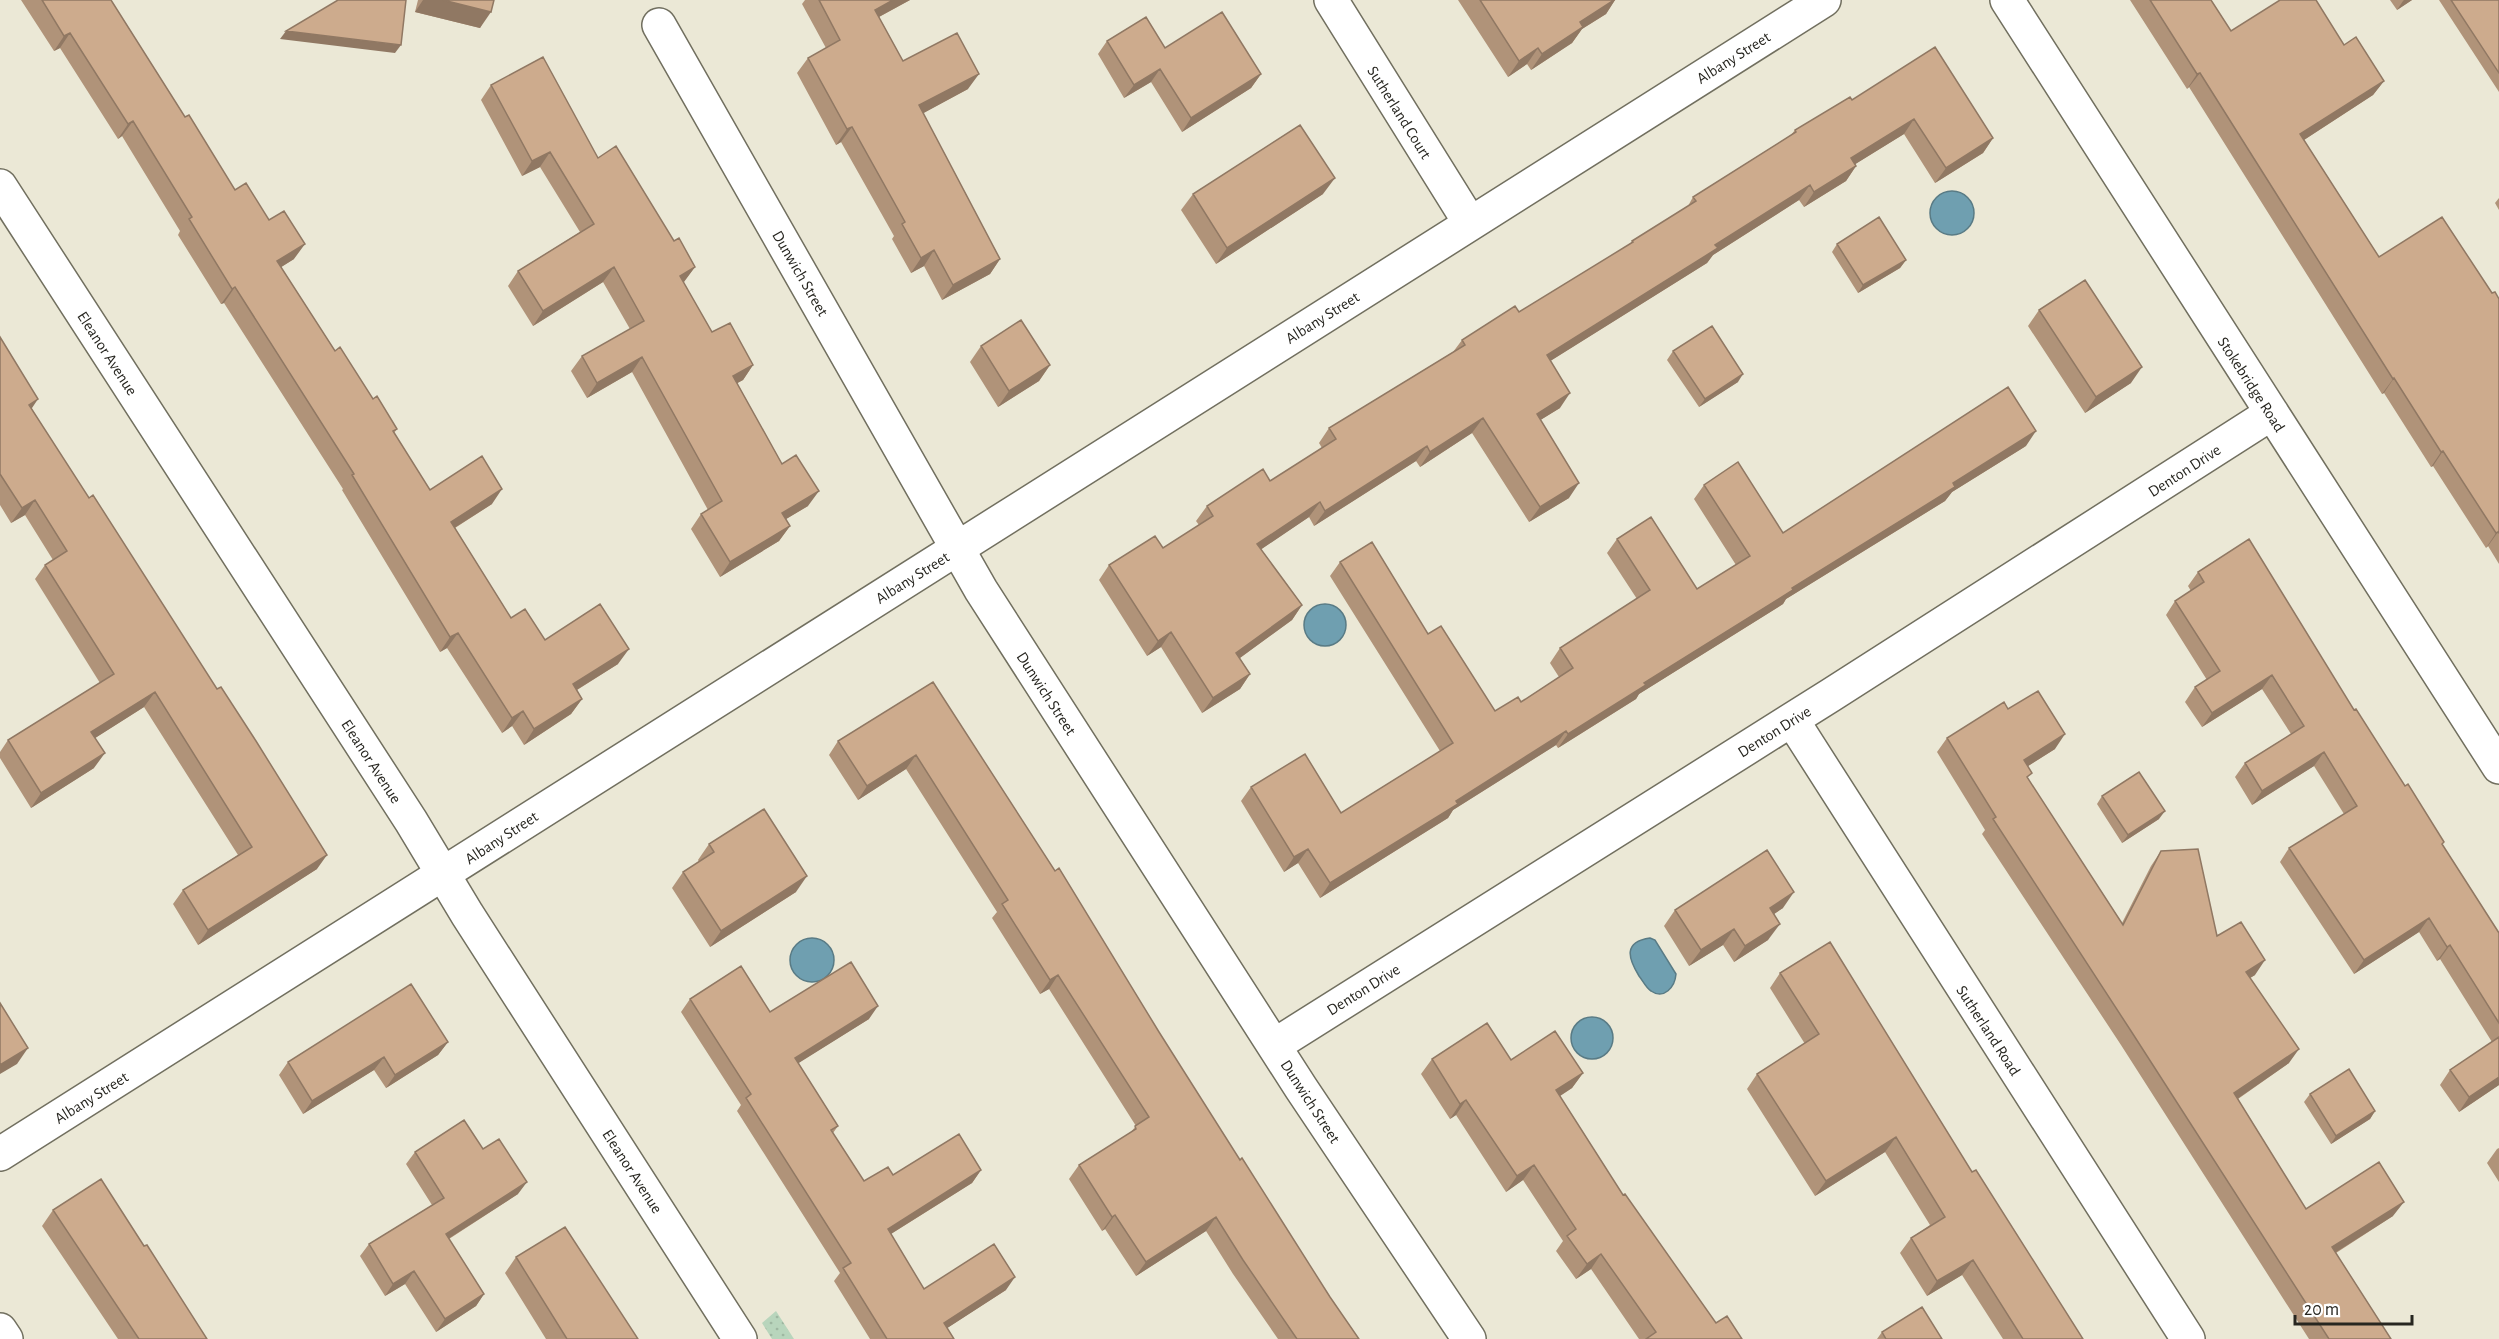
<svg xmlns="http://www.w3.org/2000/svg" width="2499" height="1339" font-family="'Alegreya Sans',sans-serif">
	<style>
		.grass { fill: url(#grass-dots) }
		.water { fill: #6f9fb0; stroke: #597b85; stroke-width: 1.5 }
		.lines { fill: none; stroke-linecap: round; stroke-linejoin: round }
		.street-casing { stroke: #716f5f; stroke-width: 36 }
		.secondary-casing { stroke: #716f5f; stroke-width: 36 }
		.street { stroke: #fff; stroke-width: 33 }
		.secondary { stroke: #fff; stroke-width: 33 }
		.wall { fill: #b09379 }
		.shaded-wall { fill: #907863 }
		.building { fill: #cdab8d; stroke: #907863; stroke-width: 1.5 }
		.labels { text-anchor: middle; stroke-width: 6; stroke-linejoin: round; paint-order: stroke }
		.street-label { font-size: 16px; fill: #272620; stroke: #fff }
	</style>
	<defs>
		<pattern id="grass-dots" width="8" height="8" patternUnits="userSpaceOnUse" patternTransform="scale(1.5)"><rect width="8" height="8" fill="#b8d5bc"/><path d="M2 2h.1M6 6h.1" fill="none" stroke="#9eb7a1" stroke-width="1.8" stroke-linecap="round"/></pattern>
	</defs>
	<rect width="100%" height="100%" fill="#ebe8d6"/>
	<!-- grass -->
	<path class="grass" d="M776,1311L794,1339H772L762,1323Z"/>
	<!-- water -->
	<path class="water" d="M1930 213a22 22 0 1 1 44 0a22 22 0 1 1-44 0Z
		M1304 625a21 21 0 1 1 42 0a21 21 0 1 1-42 0Z
		M790 960a22 22 0 1 1 44 0a22 22 0 1 1-44 0Z
		M1650,938L1655,940L1676,974C1675,987 1664,1000 1651,991C1646,988 1643,981 1639,976C1628,958 1623,942 1650,938Z
		M1571 1038a21 21 0 1 1 42 0a21 21 0 1 1-42 0Z"/>
	<g class="lines">
		<!-- street casing -->
		<g class="street-casing">
			<path id="street" d="M1331,0L1470,223
				M2007,0L2499,767
				M659,25L981,590L1301,1088L1469,1339
				M0,186L411,821L467,914L740,1339
				M1792,720L2188,1339
				M1275,1045L1831,695L2272,413
				M0,1330L6,1339"/>
		</g>
		<!-- secondary casing -->
		<g class="secondary-casing">
			<path id="secondary" d="M0,1154L1824,0"/>
		</g>
		<!-- street -->
		<use href="#street" class="street"/>
		<!-- secondary -->
		<use href="#secondary" class="secondary"/>
	</g>
	<!-- wall -->
	<path class="wall" d="M21,0H111L185,117L235,190L294,259L281,267L335,351L397,429L394,433L430,490L492,504L455,528L511,618L545,640L618,664L577,690L582,699L571,714L524,745L512,726L502,733L447,648L440,652L342,490L343,489L224,303L221,304L178,235L180,231L122,136L118,139L60,48L54,51Z
		M418,0H494L480,28L415,12Z
		M805,0H910L879,17L903,61L968,89L923,113L1000,259L990,274L942,300L924,266L911,273L892,239L894,236L841,142L836,145L797,73L808,58L826,48L802,4Z
		M1458,0H1615L1606,14L1582,29L1572,43L1531,70L1527,64L1508,77Z
		M2130,0H2211L2231,31L2344,45L2384,81L2373,95L2304,140L2379,257L2492,293L2499,299V564L2488,546L2486,548L2433,466L2431,467L2384,393L2382,394L2189,87L2187,89Z
		M2390,0H2412L2397,10Z
		M2439,0H2499V92Z
		M1107,41L1165,48L1261,74L1251,88L1182,132L1151,82L1124,98L1098,54Z
		M491,85L598,158L674,241L695,267L683,282L712,332L753,365L743,380L737,383L782,464L808,506L786,519L790,526L779,541L720,577L691,529L701,514L708,510L632,372L587,398L571,371L582,356L630,329L603,282L533,326L508,286L518,271L580,232L540,167L522,176L481,100Z
		M1852,100L1993,138L1983,153L1935,183L1904,134L1855,164L1856,166L1846,181L1804,207L1799,200L1713,255L1707,263L1550,361L1560,408L1540,420L1569,498L1529,522L1472,433L1420,467L1416,461L1314,526L1309,517L1261,549L1302,605L1292,620L1240,658L1250,674L1240,689L1202,713L1161,647L1147,656L1099,580L1109,565L1163,548L1199,525L1196,521L1207,506L1270,481L1322,448L1319,443L1329,428L1453,352L1462,340L1519,312L1630,245L1632,241L1688,206L1693,197L1791,135L1795,130Z
		M1193,194H1323L1216,264L1181,210Z
		M2499,198V210L2495,203Z
		M1837,244L1906,260L1900,268L1858,293L1832,252Z
		M2039,310L2131,383L2085,413L2028,326Z
		M0,337L32,409L317,869L198,945L173,904L183,890L238,855L144,707L95,738L94,768L31,808L0,758V752L8,740L100,683L35,579L45,565L53,560L25,515L11,523L0,505Z
		M981,346L1050,365L1039,381L998,407L970,362Z
		M1673,351L1738,382L1699,407L1667,360Z
		M2026,446L1952,492L1945,501L1786,599L1783,604L1639,694L1636,699L1558,748L1556,745L1453,810L1448,818L1320,898L1298,863L1284,872L1241,801L1251,787L1341,813L1440,751L1330,576L1340,562L1428,634L1495,711L1521,702L1559,677L1550,663L1560,648L1637,599L1607,553L1617,539L1697,589L1736,565L1694,499L1704,485L1783,533Z
		M2198,572L2354,710L2405,786L2499,933V1085L2459,1112L2440,1085L2450,1070L2492,1042L2440,959L2437,961L2419,932L2354,974L2280,862L2289,848L2344,814L2314,766L2252,805L2235,777L2245,763L2291,734L2262,689L2202,727L2185,702L2195,687L2207,680L2166,615L2175,601L2191,591L2188,586Z
		M933,682L1240,1160L1330,1297L1359,1339H1278L1233,1274L1206,1231L1136,1276L1105,1229L1102,1231L1069,1179L1079,1165L1130,1133L1136,1126L1049,989L1040,994L992,918L997,912L906,769L858,800L829,755L838,741Z
		M2008,709L2055,749L2028,766V779L2122,923L2151,866L2161,851L2217,936L2255,975L2250,978L2289,1063L2238,1099L2306,1209L2393,1216L2336,1253L2391,1339H2309L2121,1045L1982,834L1985,830L1937,752L1947,738Z
		M2102,796L2159,819L2122,843L2097,804Z
		M709,844L796,892L710,947L672,888L683,872L699,862L698,860Z
		M1783,908L1774,914L1768,940L1734,962L1723,945L1689,966L1664,926L1675,910Z
		M1780,973L1972,1172L2083,1339H2003L1962,1275L1927,1296L1900,1253L1911,1238L1930,1225L1885,1152L1815,1196L1747,1089L1757,1074L1805,1044L1770,988Z
		M690,999L770,1012L869,1019L798,1063L838,1126L833,1133L864,1181L893,1175L981,1170L972,1183L891,1234L924,1289L1006,1290L947,1328L954,1339H870L834,1281L840,1273L737,1111L741,1105L681,1012Z
		M448,1042L438,1055L386,1088L374,1070L303,1114L279,1075L288,1062Z
		M1432,1059L1511,1060L1583,1073L1572,1088L1560,1096L1623,1195L1716,1323L1742,1339H1639L1591,1269L1576,1279L1556,1251L1563,1241L1523,1180L1506,1192L1456,1115L1450,1119L1421,1074Z
		M2310,1094L2375,1111L2370,1119L2331,1144L2304,1102Z
		M2499,1148V1182L2487,1163L2497,1149Z
		M483,1149L518,1194L449,1239L484,1294L476,1306L436,1332L405,1284L385,1296L360,1256L369,1244L432,1205L406,1164L415,1152Z
		M53,1210L144,1246L207,1339H118L42,1226Z
		M516,1257L638,1339H546L505,1273Z
		M1882,1332L1942,1339H1877Z"/>
	<!-- shaded-wall -->
	<path class="shaded-wall" d="M423,0H443L491,12L480,28L415,12Z
		M893,0H910L864,25L875,10Z
		M1614,0H1615L1606,14L1582,29L1572,43L1531,70L1542,54L1580,22Z
		M2404,0H2412L2397,10L2403,1Z
		M286,31L401,45L395,53L280,39Z
		M70,33L60,48L54,51L64,36Z
		M1538,48L1527,64L1508,77L1519,61Z
		M1160,69L1151,82L1124,98L1134,85Z
		M2200,73L2189,87L2187,89L2197,74Z
		M979,74L968,89L909,121L919,105Z
		M1261,74L1251,88L1182,132L1191,118Z
		M2384,81L2373,95L2290,149L2300,134Z
		M1914,119L1904,134L1841,173L1851,158Z
		M133,121L122,136L118,139L128,124Z
		M852,127L841,142L836,145L847,129Z
		M1993,138L1983,153L1935,183L1946,168Z
		M550,152L540,167L522,176L532,161Z
		M1856,166L1846,181L1804,207L1814,192Z
		M1335,178L1323,194L1216,264L1227,248Z
		M1810,185L1799,200L1713,255L1707,263L1536,370L1547,355L1715,245Z
		M305,244L294,259L267,276L277,261Z
		M934,250L924,266L911,273L921,258Z
		M1000,259L990,274L942,300L953,285Z
		M1906,260L1900,268L1858,293L1863,285Z
		M614,267L603,282L533,326L543,311Z
		M695,267L684,282L669,291L680,276Z
		M235,287L224,303L221,304L232,289Z
		M642,357L632,372L587,398L597,383Z
		M753,365L743,380L723,391L733,376Z
		M1050,365L1039,381L998,407L1009,391Z
		M2142,367L2131,383L2085,413L2096,397Z
		M1743,374L1738,382L1699,407L1705,399Z
		M2394,378L2384,393L2382,394L2393,379Z
		M1570,393L1560,408L1526,429L1537,414Z
		M38,399L28,414L29,405Z
		M1483,418L1472,433L1420,467L1430,452Z
		M2036,431L2026,446L1952,492L1945,501L1786,599L1783,604L1639,694L1636,699L1558,748L1568,734L1644,683L1953,483Z
		M1427,446L1416,461L1314,526L1325,511Z
		M2443,451L2433,466L2431,467L2441,452Z
		M1579,483L1569,498L1529,522L1540,507Z
		M502,489L492,504L440,537L451,522Z
		M819,491L808,506L771,528L782,513Z
		M35,500L25,515L11,523L22,508Z
		M1320,502L1309,517L1247,559L1257,544Z
		M790,526L779,541L720,577L730,562Z
		M2498,532L2488,546L2486,548L2496,533Z
		M1302,605L1292,620L1226,668L1236,653Z
		M1171,632L1161,647L1147,656L1158,641Z
		M458,633L447,648L440,652L450,637Z
		M629,649L618,664L562,699L573,684Z
		M1250,674L1240,689L1202,713L1213,698Z
		M2272,675L2262,689L2202,727L2212,713Z
		M155,692L144,707L81,747L91,732Z
		M582,699L571,714L524,745L534,729Z
		M523,711L512,726L502,733L512,718Z
		M1566,731L1556,745L1453,810L1448,818L1320,898L1330,883L1456,801Z
		M2065,734L2055,749L2014,775L2024,760Z
		M2324,752L2314,766L2252,805L2262,791Z
		M105,753L94,768L31,808L41,793Z
		M916,755L906,769L858,800L867,786Z
		M2165,811L2159,819L2122,843L2128,835Z
		M1308,849L1298,863L1284,872L1294,857Z
		M327,855L317,869L198,945L208,930Z
		M807,876L796,892L710,947L721,931Z
		M1794,892L1783,908L1759,924L1770,908Z
		M2429,918L2419,932L2354,974L2364,960Z
		M1780,924L1768,940L1734,962L1745,946Z
		M1734,929L1723,945L1689,966L1701,950Z
		M2450,945L2440,959L2437,961L2447,947Z
		M2265,960L2255,975L2235,987L2246,972Z
		M1058,975L1049,989L1040,994L1050,980Z
		M878,1006L869,1019L786,1071L795,1058Z
		M448,1042L438,1055L386,1088L395,1075Z
		M28,1048L17,1064L0,1074V1065Z
		M2299,1049L2289,1063L2224,1108L2234,1093Z
		M384,1057L374,1070L303,1114L312,1101Z
		M1583,1073L1572,1088L1546,1105L1556,1090Z
		M2499,1077V1085L2459,1112L2469,1097Z
		M1466,1100L1456,1115L1450,1119L1460,1104Z
		M2375,1111L2370,1119L2331,1144L2336,1136Z
		M1896,1137L1885,1152L1815,1196L1826,1181Z
		M1534,1165L1523,1180L1506,1192L1517,1176Z
		M981,1170L972,1183L878,1242L888,1229Z
		M527,1182L518,1194L437,1246L446,1234Z
		M2404,1202L2393,1216L2322,1261L2332,1247Z
		M1115,1215L1105,1229L1102,1231L1112,1217Z
		M1216,1217L1206,1231L1136,1276L1146,1262Z
		M1601,1254L1591,1269L1576,1279L1587,1264Z
		M1973,1260L1962,1275L1927,1296L1937,1281Z
		M414,1271L405,1284L385,1296L393,1284Z
		M1015,1277L1006,1290L935,1336L944,1323Z
		M484,1294L476,1306L436,1332L445,1319Z"/>
	<!-- building -->
	<path class="building" d="M42,0H111L185,117L189,115L235,190L246,183L269,220L284,211L305,244L277,261L335,351L340,347L373,399L377,396L397,429L393,431L430,490L482,456L502,489L451,522L511,618L525,609L545,640L600,604L629,649L573,684L582,699L534,729L523,711L512,718L458,633L450,637L352,475L354,474L235,287L232,289L189,219L192,217L133,121L128,124L70,33L64,36Z
		M338,0H406L401,45L286,31Z
		M443,0H494L491,12Z
		M819,0H893L875,10L903,61L957,33L979,74L919,105L1000,259L953,285L934,250L921,258L902,224L905,222L852,127L847,129L808,58L840,40Z
		M1480,0H1614L1580,22L1583,27L1542,54L1538,48L1519,61Z
		M2150,0H2211L2231,31L2280,0H2316L2344,45L2356,37L2384,81L2300,134L2379,257L2442,217L2492,293L2495,292L2499,299V533L2498,532L2496,533L2443,451L2441,452L2394,378L2393,379L2200,73L2197,74Z
		M2451,0H2499V73Z
		M1222,12L1261,74L1191,118L1160,69L1134,85L1107,41L1146,17L1165,48Z
		M1935,47L1993,138L1946,168L1914,119L1851,158L1856,166L1814,192L1810,185L1715,245L1718,248L1547,355L1570,393L1537,414L1579,483L1540,507L1483,418L1430,452L1427,446L1325,511L1320,502L1257,544L1302,605L1236,653L1250,674L1213,698L1171,632L1158,641L1109,565L1155,536L1163,548L1213,516L1207,506L1263,469L1270,481L1336,439L1329,428L1465,345L1462,340L1515,306L1519,312L1633,242L1632,241L1696,201L1693,197L1796,132L1795,130L1850,97L1852,100Z
		M543,57L598,158L616,146L674,241L679,238L695,267L680,276L712,332L730,323L753,365L733,376L782,464L796,455L819,491L782,513L790,526L730,562L701,514L722,501L642,357L597,383L582,356L644,321L614,267L543,311L518,271L594,224L550,152L532,161L491,85Z
		M1300,125L1335,178L1227,248L1193,194Z
		M1879,217L1906,260L1863,285L1837,244Z
		M2085,280L2142,367L2096,397L2039,310Z
		M1021,320L1050,365L1009,391L981,346Z
		M1712,326L1743,374L1705,399L1673,351Z
		M0,337L38,399L29,405L89,498L93,495L217,689L221,687L256,741L327,855L208,930L183,890L252,847L155,692L91,732L105,753L41,793L8,740L114,674L45,565L67,551L35,500L22,508L0,474Z
		M2008,387L2036,431L1953,483L1955,487L1792,588L1793,590L1644,683L1646,685L1568,734L1566,731L1456,801L1458,804L1330,883L1308,849L1294,857L1251,787L1305,754L1341,813L1453,743L1340,562L1372,542L1428,634L1441,626L1495,711L1518,697L1521,702L1573,668L1560,648L1650,590L1617,539L1651,517L1697,589L1750,556L1704,485L1738,462L1783,533Z
		M2249,539L2354,710L2356,709L2405,786L2408,784L2444,842L2442,844L2499,933V1023L2450,945L2447,947L2429,918L2364,960L2289,848L2357,806L2324,752L2262,791L2245,763L2304,726L2272,675L2212,713L2195,687L2220,671L2175,601L2204,582L2198,572Z
		M933,682L1055,871L1059,868L1159,1032L1240,1160L1242,1158L1330,1297L1359,1339H1297L1243,1260L1216,1217L1146,1262L1115,1215L1112,1217L1079,1165L1136,1129L1135,1126L1149,1117L1058,975L1050,980L1002,904L1008,900L916,755L867,786L838,741Z
		M2038,691L2065,734L2024,760L2032,773L2027,777L2123,925L2161,851L2198,849L2217,936L2241,922L2265,960L2246,972L2299,1049L2234,1093L2306,1209L2379,1162L2404,1202L2332,1247L2391,1339H2329L2131,1031L1993,819L1996,817L1947,738L2004,702L2008,709Z
		M2139,772L2165,811L2128,835L2102,796Z
		M764,809L807,876L721,931L683,872L714,852L709,844Z
		M1767,850L1794,892L1770,908L1780,924L1745,946L1734,929L1701,950L1675,910Z
		M1830,942L1972,1172L1976,1170L2083,1339H2023L1973,1260L1937,1281L1911,1238L1945,1217L1896,1137L1826,1181L1757,1074L1819,1034L1780,973Z
		M851,962L878,1006L795,1058L838,1126L831,1130L864,1181L888,1167L893,1175L959,1134L981,1170L888,1229L924,1289L994,1244L1015,1277L944,1323L954,1339H887L843,1268L851,1263L746,1098L751,1094L690,999L741,966L770,1012Z
		M411,984L448,1042L395,1075L384,1057L312,1101L288,1062Z
		M0,1003L28,1048L0,1065Z
		M1487,1023L1511,1060L1555,1031L1583,1073L1556,1090L1623,1195L1625,1194L1716,1323L1727,1316L1742,1339H1646L1656,1332L1601,1254L1587,1264L1567,1236L1576,1229L1534,1165L1517,1176L1466,1100L1460,1104L1432,1059Z
		M2499,1037V1077L2469,1097L2450,1070Z
		M2349,1069L2375,1111L2336,1136L2310,1094Z
		M464,1120L483,1149L499,1139L527,1182L446,1234L484,1294L445,1319L414,1271L393,1284L369,1244L444,1198L415,1152Z
		M101,1179L144,1246L147,1245L207,1339H139L53,1210Z
		M565,1227L638,1339H567L516,1257Z
		M1922,1307L1942,1339H1886L1882,1332Z"/>
	<g class="labels">
		<!-- street labels -->
		<g class="street-label">
			<text transform="translate(1733 57) rotate(-32)" y="6">Albany Street</text>
			<text transform="translate(1400 112) rotate(58)" y="6">Sutherland Court</text>
			<text transform="translate(801 273) rotate(60)" y="6">Dunwich Street</text>
			<text transform="translate(1322 317) rotate(-32)" y="6">Albany Street</text>
			<text transform="translate(108 353) rotate(57)" y="6">Eleanor Avenue</text>
			<text transform="translate(2252 384) rotate(57)" y="6">Stokebridge Road</text>
			<text transform="translate(2184 470) rotate(-33)" y="6">Denton Drive</text>
			<text transform="translate(912 577) rotate(-32)" y="6">Albany Street</text>
			<text transform="translate(1047 693) rotate(57)" y="6">Dunwich Street</text>
			<text transform="translate(1774 731) rotate(-32)" y="6">Denton Drive</text>
			<text transform="translate(372 761) rotate(57)" y="6">Eleanor Avenue</text>
			<text transform="translate(501 837) rotate(-33)" y="6">Albany Street</text>
			<text transform="translate(1363 989) rotate(-32)" y="6">Denton Drive</text>
			<text transform="translate(1989 1030) rotate(57)" y="6">Sutherland Road</text>
			<text transform="translate(91 1097) rotate(-32)" y="6">Albany Street</text>
			<text transform="translate(1311 1101) rotate(57)" y="6">Dunwich Street</text>
			<text transform="translate(633 1171) rotate(57)" y="6">Eleanor Avenue</text>
		</g>
	</g>
	<!-- scale -->
	<path d="M2295 1315v9h117v-9" fill="none" stroke="#272620" stroke-width="3"/>
	<text x="2304" y="1315" font-size="18" fill="#272620" stroke="#ffffff" stroke-width="4.5" paint-order="stroke">20 m</text>
</svg>
